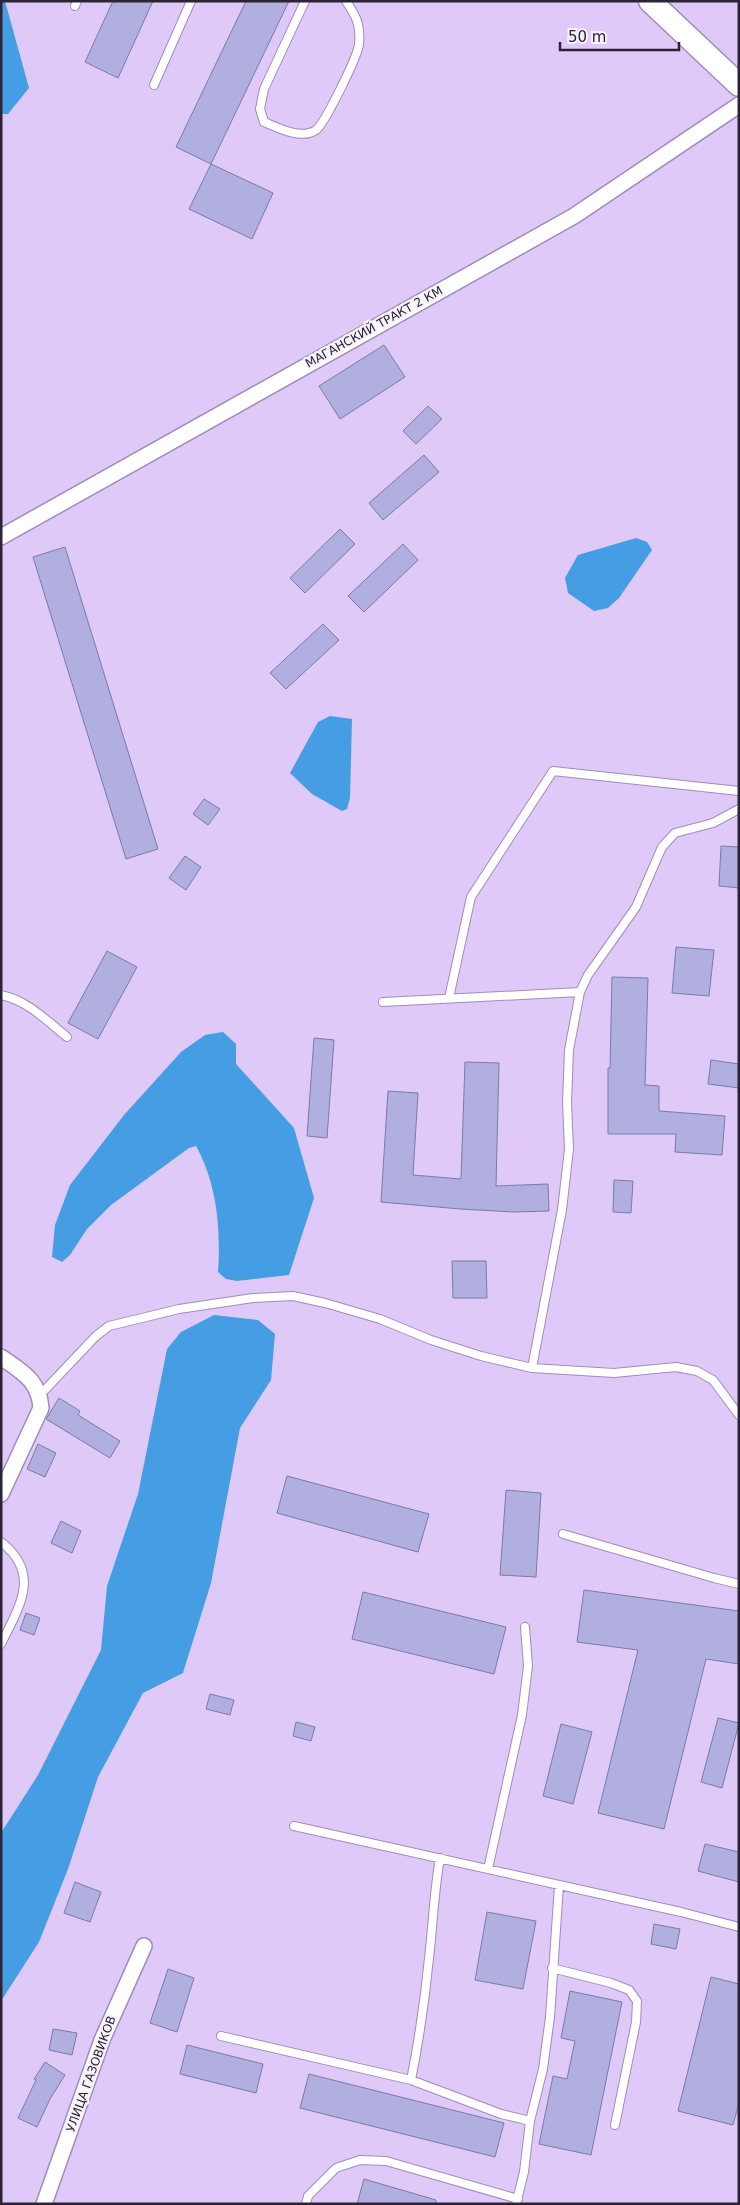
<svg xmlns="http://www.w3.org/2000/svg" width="740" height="2205" font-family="'DejaVu Sans',sans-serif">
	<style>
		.water { fill: #459de4 }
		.building { fill: #b0afdf; stroke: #7b7aa7 }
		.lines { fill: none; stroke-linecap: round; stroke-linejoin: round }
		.lane-casing { stroke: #a18cb8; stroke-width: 10 }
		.street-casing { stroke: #a18cb8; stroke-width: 18 }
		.secondary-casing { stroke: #a18cb8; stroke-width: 25 }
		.lane { stroke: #fff; stroke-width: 8 }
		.street { stroke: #fff; stroke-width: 15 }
		.secondary { stroke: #fff; stroke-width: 22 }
		.labels { text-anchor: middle; stroke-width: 4.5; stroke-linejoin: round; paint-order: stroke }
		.street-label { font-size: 12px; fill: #2c2436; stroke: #f7f2fc }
	</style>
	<rect width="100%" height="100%" fill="#dfc9f8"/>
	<!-- water -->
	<path class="water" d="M1,1H5L29,88L8,114H1Z
		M636,538L647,542L652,550L619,598L608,608L594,611L568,593L565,578L578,555Z
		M330,716L352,719L350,798L347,809L342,811L312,794L290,773L318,722Z
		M223,1032L236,1044V1064L294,1128L314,1198L289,1275L237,1281L226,1279L218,1272C221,1229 217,1184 196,1146L189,1148L111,1205L87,1229L70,1255L62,1262L52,1257L55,1225L70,1185L124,1115L181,1052L205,1035Z
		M214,1315L258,1320L275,1334L271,1380L240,1428L211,1583L183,1673L143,1693L98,1777L68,1869L39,1942L1,2001V1833L38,1775L101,1650L107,1586L138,1494L167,1349L181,1332Z"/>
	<!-- building -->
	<path class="building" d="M113,1H153L118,78L85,62Z
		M246,1H289L211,164L176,147Z
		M211,164L273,193L252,239L189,209Z
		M384,345L405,377L340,419L319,386Z
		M428,406L442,419L416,444L403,431Z
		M424,455L439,472L383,520L369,503Z
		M340,529L355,544L305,593L290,578Z
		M403,544L418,560L364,612L348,596Z
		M65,547L158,849L126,859L33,557Z
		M323,624L339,640L286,689L270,673Z
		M204,799L220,809L208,825L193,814Z
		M721,846L739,847V888L719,886Z
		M185,856L201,867L186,890L169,878Z
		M676,947L714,950L709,996L672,993Z
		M107,951L137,967L98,1039L68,1023Z
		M612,977L648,978L645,1085L659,1086V1111L725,1116L722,1155L675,1152L676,1134H608V1068H610Z
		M314,1038L334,1040L327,1138L307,1136Z
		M711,1060L739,1064V1088L708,1084Z
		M465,1062L499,1063L496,1186L548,1184L549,1211L514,1212L460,1209L381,1202L388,1091L418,1093L413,1175L461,1179Z
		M614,1180L633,1181L631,1213L613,1212Z
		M452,1261H486L487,1298H453Z
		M59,1398L80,1411L78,1415L120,1441L110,1458L46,1419Z
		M38,1444L56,1453L45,1477L27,1469Z
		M287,1476L429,1514L418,1552L277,1513Z
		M506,1490L541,1493L536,1577L500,1575Z
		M61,1521L81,1531L72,1553L51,1543Z
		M584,1590L739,1611V1664L706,1659L664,1829L598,1813L638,1650L577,1642Z
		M363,1592L506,1627L494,1674L352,1639Z
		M26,1613L40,1618L34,1635L20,1630Z
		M210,1694L234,1700L230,1715L206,1709Z
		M718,1718L739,1723L722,1788L701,1782Z
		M296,1722L315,1727L311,1741L293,1736Z
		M561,1724L592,1732L573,1804L543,1796Z
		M705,1844L739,1852V1882L698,1871Z
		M75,1882L101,1892L90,1922L64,1913Z
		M487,1912L536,1921L523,1989L475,1980Z
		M654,1924L680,1929L676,1949L651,1944Z
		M168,1969L194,1978L177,2032L150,2023Z
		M711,1977L739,1984V2103L733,2125L678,2111Z
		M570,1991L622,2002L591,2155L539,2144L553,2076L567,2079L575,2041L561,2038Z
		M53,2029L77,2033L72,2055L49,2050Z
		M187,2045L263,2064L256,2093L180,2074Z
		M45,2062L65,2075L50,2099L37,2127L18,2118L36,2080L34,2079Z
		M309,2074L504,2123L495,2157L300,2108Z
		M364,2179L436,2200V2204H357Z"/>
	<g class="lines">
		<!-- lane casing -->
		<g class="lane-casing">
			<path id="lane" d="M305,1L264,89L260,109L264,122C278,128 301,140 316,130C325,123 358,56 359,44C361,25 356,16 346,1
				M75,6L77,1
				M154,85L191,1
				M1,995C27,1000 47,1021 67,1037
				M449,998L471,897L553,771L739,791
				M383,1002L580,992
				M532,1368L562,1210L569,1149L567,1102L569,1050L580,992L588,975L636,907L662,847L675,833L713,823L739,809
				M40,1395L96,1336L109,1326L179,1309L253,1298L293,1296L325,1303L380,1319L431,1340L481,1356L532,1368L614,1373L676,1367L697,1371L713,1380L739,1415
				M563,1534L714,1578L739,1584
				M1,1542C42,1574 19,1607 1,1644
				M294,1826L681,1912L739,1927
				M488,1869L522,1715L528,1666L525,1627
				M552,1968L611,1983L629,1990L637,2001L636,2022L615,2125
				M221,2036L411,2080L501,2114L530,2121
				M411,2080C419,2040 425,1999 429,1958C433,1924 434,1891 440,1858
				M306,2204L308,2196L336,2168L360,2160L386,2161L518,2199
				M516,2204L524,2172L530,2121L543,2069L550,2017L559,1885"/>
		</g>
		<!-- street casing -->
		<g class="street-casing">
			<path id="street" d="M1,537L574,216L739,105
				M1,1357C22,1372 39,1380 41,1408L1,1494
				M44,2204L102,2040L144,1946"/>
		</g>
		<!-- secondary casing -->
		<g class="secondary-casing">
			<path id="secondary" d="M650,1L739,85"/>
		</g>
		<!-- lane -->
		<use href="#lane" class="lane"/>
		<!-- street -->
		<use href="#street" class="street"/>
		<!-- secondary -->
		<use href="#secondary" class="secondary"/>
	</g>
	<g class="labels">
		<!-- street labels -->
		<g class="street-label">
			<text transform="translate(374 327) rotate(-29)" y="4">МАГАНСКИЙ ТРАКТ 2 КМ</text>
			<text transform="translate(91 2074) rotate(-70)" y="4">УЛИЦА ГАЗОВИКОВ</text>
		</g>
	</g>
	<!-- border -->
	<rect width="740" height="2205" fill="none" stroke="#2c2436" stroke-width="5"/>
	<!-- scale -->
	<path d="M560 42v8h119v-8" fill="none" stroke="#2c2436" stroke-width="2.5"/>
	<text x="568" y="42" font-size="15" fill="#2c2436" stroke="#f7f2fc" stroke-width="4" paint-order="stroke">50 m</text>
</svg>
